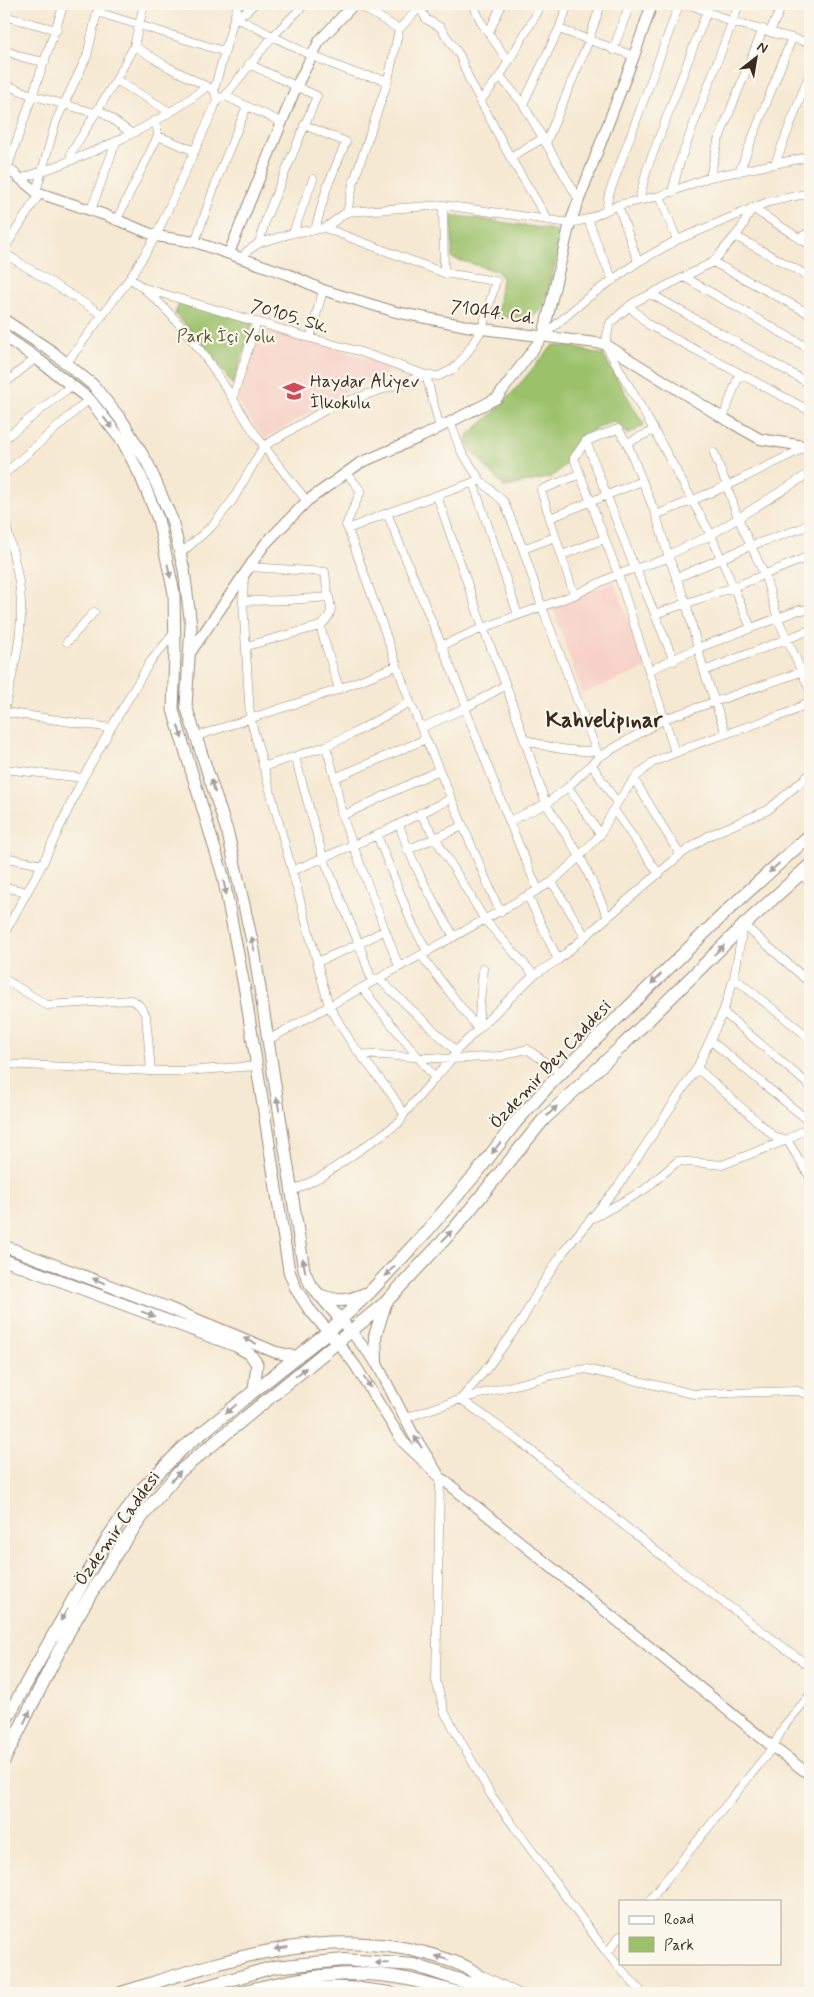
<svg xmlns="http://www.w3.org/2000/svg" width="814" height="1997" font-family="Mynerve,sans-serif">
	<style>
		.built { fill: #f7d1c7 }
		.green { fill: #9bc16b; stroke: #6b7644 }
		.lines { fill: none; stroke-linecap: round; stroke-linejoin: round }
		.minor-casing { stroke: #988a78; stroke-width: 9 }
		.tertiary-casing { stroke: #988a78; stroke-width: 12 }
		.secondary-casing { stroke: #988a78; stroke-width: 13 }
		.primary-casing { stroke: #988a78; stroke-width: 14 }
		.minor { stroke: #fff; stroke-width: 8 }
		.tertiary { stroke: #fff; stroke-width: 10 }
		.secondary { stroke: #fff; stroke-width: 11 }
		.primary { stroke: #fff; stroke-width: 12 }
		.oneway { fill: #a79f9a }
		.labels { text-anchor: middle; stroke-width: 4.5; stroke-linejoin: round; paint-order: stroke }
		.street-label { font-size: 18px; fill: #3b2a1e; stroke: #fbf7ec }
		.park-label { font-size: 18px; fill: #585735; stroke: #fbf7ec }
		.poi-label { font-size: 18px; fill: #3b2a1e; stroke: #fbf7ec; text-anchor: start }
		.district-label { font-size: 22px; font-weight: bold; fill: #3b2a1e; stroke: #fbf7ec }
	</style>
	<rect width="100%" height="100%" fill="#fbf7ec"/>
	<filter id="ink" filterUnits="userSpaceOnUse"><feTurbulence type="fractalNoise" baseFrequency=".02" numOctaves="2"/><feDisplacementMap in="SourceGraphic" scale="10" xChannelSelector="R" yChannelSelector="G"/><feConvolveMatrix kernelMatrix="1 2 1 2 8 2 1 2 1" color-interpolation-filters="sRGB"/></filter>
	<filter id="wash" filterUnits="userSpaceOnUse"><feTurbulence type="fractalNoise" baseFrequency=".0096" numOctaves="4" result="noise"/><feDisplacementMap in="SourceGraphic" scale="20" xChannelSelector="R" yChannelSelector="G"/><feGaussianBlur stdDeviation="1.12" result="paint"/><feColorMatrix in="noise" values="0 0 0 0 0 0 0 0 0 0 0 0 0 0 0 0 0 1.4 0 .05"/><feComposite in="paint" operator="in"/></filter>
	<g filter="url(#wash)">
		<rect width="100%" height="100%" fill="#f6e9d3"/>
		<!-- built -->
		<path class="built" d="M261,326L389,365L387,375L364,381L264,439L237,400Z
			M615,582L646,669L582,693L552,606Z"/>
		<!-- green -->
		<path class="green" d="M452,215L555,230L562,239L543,308L531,318L497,317L502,278L497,271L452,258Z
			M180,301L253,322L233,385L208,349L175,314Z
			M553,345L572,347L603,355L644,425L628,435L621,426L613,421L581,436L565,465L552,477L504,487L470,449L466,437L500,407Z"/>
	</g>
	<g filter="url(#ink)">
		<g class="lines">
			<!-- minor casing -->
			<g class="minor-casing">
				<path id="minor" d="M357,4L399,29
					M473,4L481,22L508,61
					M675,4L694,6L732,22L810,43
					M420,7L426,19L440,27L460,56L469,79L510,157L548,220
					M97,12L223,51
					M4,16L57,30
					M235,17L312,56L357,74L388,80
					M235,17L247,11L254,4
					M559,29L634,56
					M770,31L783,4
					M489,32L502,4
					M134,46L168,67L210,88
					M4,50L25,58L45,62
					M613,50L630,4
					M249,64L317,96L266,218L259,243
					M500,76L523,104L579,200
					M116,80L170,112
					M4,84L34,96L95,113
					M225,96L281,122
					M217,99L225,96L273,36L305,4
					M481,100L500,76L537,13L540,4
					M523,104L559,29L568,4
					M98,109L131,133
					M154,121L157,127L158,136L195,151
					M304,125L346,142L327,187L315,230
					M546,143L587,45L601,4
					M510,157L544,138
					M71,160V153L116,80L134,46L144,4
					M775,164L810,73
					M7,169L64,4
					M739,172L792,38
					M710,177L718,141L763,29
					M20,179C85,157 152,130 206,87
					M36,192L56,121L87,56L99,4
					M672,192L680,161L739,4
					M660,196L677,240
					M639,200L647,169L707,11
					M443,205L444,273
					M618,205L638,262
					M91,210L116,142
					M606,210L609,194L679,5
					M347,212L353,184L388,80L399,29L423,4
					M588,219L599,249L613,280
					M116,221L158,136
					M293,233L313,179
					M735,236L810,277
					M799,239L810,231
					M195,242L219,174L247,106
					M4,249L40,193
					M4,253L103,315
					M243,258L246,252L259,243L293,233L325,228L347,212L443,205L570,223L588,219L618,205L660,196L710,177L799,159L810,155
					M713,262L810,314
					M684,277L810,349
					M130,278C175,310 213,365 241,412C260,444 284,472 307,501
					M144,288L310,338L358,351L426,375L439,376L453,369L465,356L482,329L496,281L444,273L325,228
					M651,294L810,384
					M629,306L649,325L810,411
					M543,336L587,298L638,262L677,240L768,202L810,193
					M310,338L323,290
					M66,364L130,278L156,236L214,108L217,99L214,90L238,4
					M426,375L440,428
					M4,384L36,358
					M233,397L257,322
					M723,418L739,375
					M450,422L461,451L480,480L504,502L523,549L542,607L599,757
					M654,430L711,535L751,628
					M4,439L72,385
					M586,441L635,569
					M627,443L618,429L586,441L574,458L618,574L675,752
					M714,453L727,486L738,518L765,576L778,619L810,690
					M346,472L361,491L346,525L348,529L410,702L500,912
					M4,474L89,399
					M473,482L518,615
					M437,496L483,628L441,646
					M656,515L727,486L806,447
					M4,517C11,547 22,581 21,612C21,646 11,679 4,711
					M550,518L642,481
					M348,529L387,513
					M523,549L555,537
					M180,554L213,525L232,501L264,446L332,406L426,375
					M562,555L604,539
					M668,555L711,535L810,473
					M636,568L674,661
					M244,576L243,601L250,717L329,1006L352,1044L390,1092L404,1114L400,1122L324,1175L293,1191
					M676,578L750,546L802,528L810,522
					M574,595L541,490L580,474
					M243,601L289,600L329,597
					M655,614L734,587L810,556
					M320,626L339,689
					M67,642L94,612
					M247,646L320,626C334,614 332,609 328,593C326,586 326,579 325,572L250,567
					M650,670L698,648L799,610H810
					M704,671L810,630
					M506,685L546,804L580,856L608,917
					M467,707L387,513L480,480
					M465,708L509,821
					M4,712L111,728
					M421,728L467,707L506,685L483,628L574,595L618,574L669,558
					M726,734L704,671L686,603L669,558L656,515L627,443L654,430L605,344L610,323L633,303L713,262L741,229L752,208L810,245
					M197,736L334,691L396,666
					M524,739C551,749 568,751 596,751
					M326,746L335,778L342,816L399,967
					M295,757L323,857L359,944L372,981
					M592,765L617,803
					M263,767L326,746L352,734L410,702
					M4,769L83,778
					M335,778L426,739
					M634,779L680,855
					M568,787L600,834
					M614,810L659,874
					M420,813L485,920L534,975
					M342,816L439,770
					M399,824C412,865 433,900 454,937
					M377,835L413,926L428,952
					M407,850L463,826
					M4,857L42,865
					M292,871L377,835L450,799
					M801,874L810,883
					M552,882L585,936
					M4,887L27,892
					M538,890L509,821L546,804L568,787L599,757L664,719L801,672
					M528,896L558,960
					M744,925L810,983
					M743,927L734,978L723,1012L697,1068L619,1185L564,1251L541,1286L522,1320L488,1367L461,1399L527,1447L667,1560L810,1667
					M4,934L42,865L83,778L111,728L150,662L175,632
					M421,955L478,1029
					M317,962L359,944L385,930
					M734,978L810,1038
					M4,979L47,1005L131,1000C139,1003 142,1008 146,1016L151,1071
					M379,979L456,1051
					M362,988L435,1078L404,1114
					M723,1012L810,1086
					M478,1029L483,968
					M268,1040L552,882L576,860L600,835L617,803L634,779L653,762L699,743L791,712L810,701
					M711,1041L810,1122
					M360,1054L452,1059L501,1056L527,1049L561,1073
					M4,1064L151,1071H184L257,1066
					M697,1068L776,1138L785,1140
					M435,1078L452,1059L456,1051L534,975L558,960L680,855L708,836L768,810L810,774
					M810,1126L787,1140L810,1177
					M595,1217L644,1190L678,1161L722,1165L787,1140
					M405,1418L461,1399L553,1375L586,1369L694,1394L797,1391L810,1395
					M440,1477L436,1681L445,1713L491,1795L607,1953L642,1993
					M649,1901L773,1747L784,1726L810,1695
					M607,1953L620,1936
					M485,1976L519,1993"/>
			</g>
			<!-- tertiary casing -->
			<g class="tertiary-casing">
				<path id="tertiary" d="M4,165L36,192L105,215L156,236L195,242L290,275L323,290L396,312L482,329L605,344L723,418L760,439L810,447
					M229,253L296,87L320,40L354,4
					M190,653L265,544L307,501L360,463L423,436L497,398L543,336L570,223L634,56L652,4
					M338,1343L355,1365L403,1442L440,1477L413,1434L376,1362L351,1332
					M440,1477L773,1747L810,1775"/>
			</g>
			<!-- secondary casing -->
			<g class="secondary-casing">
				<path id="secondary" d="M4,320L51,351L93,385L123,422L148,464L172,520L184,570L191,626L186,706L228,834L254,950L304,1270L310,1284L351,1332
					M4,336L36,358L89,399L123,442L141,477L158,519L174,593L175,654L173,710L223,876L245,991L289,1271L296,1289L309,1309L338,1343
					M4,1246L166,1307L275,1352L296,1357
					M4,1260L236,1346L250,1354L257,1364L254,1390"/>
			</g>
			<!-- primary casing -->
			<g class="primary-casing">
				<path id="primary" d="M319,1295C338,1302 346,1302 365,1294
					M376,1362L375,1336L385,1304
					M4,1723L109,1536L142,1489L183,1448L329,1331L370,1292L426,1232L479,1170L515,1123L551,1083L730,908L810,835
					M4,1760L69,1631L96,1585L119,1549L150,1506L179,1472L385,1303L455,1228L544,1119L622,1046L744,925L810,865
					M121,1993C220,1962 320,1925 425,1953C439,1957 455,1961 468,1968C478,1974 488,1985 497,1993
					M184,1993L274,1967L344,1960L414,1965L486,1989
					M239,1993C293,1978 351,1967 407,1979C424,1983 441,1988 459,1993
					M288,1993C322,1984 356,1988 390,1993"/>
			</g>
			<!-- minor -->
			<use href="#minor" class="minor"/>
			<!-- tertiary -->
			<use href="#tertiary" class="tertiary"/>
			<!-- secondary -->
			<use href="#secondary" class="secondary"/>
			<!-- primary -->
			<use href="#primary" class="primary"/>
		</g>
		<!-- one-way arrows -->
		<defs><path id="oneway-solid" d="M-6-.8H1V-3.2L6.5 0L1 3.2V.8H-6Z" transform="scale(1.25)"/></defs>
		<g class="oneway">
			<use href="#oneway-solid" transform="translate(108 423) rotate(52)"/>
			<use href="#oneway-solid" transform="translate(169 571) rotate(78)"/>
			<use href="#oneway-solid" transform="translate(180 732) rotate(73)"/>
			<use href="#oneway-solid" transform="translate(213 786) rotate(-108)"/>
			<use href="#oneway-solid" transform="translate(774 868) rotate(138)"/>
			<use href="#oneway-solid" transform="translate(225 888) rotate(79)"/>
			<use href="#oneway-solid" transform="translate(253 944) rotate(-102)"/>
			<use href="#oneway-solid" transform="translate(719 950) rotate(-43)"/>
			<use href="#oneway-solid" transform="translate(656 979) rotate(135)"/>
			<use href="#oneway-solid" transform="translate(278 1104) rotate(-99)"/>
			<use href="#oneway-solid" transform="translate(552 1111) rotate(-44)"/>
			<use href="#oneway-solid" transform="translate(496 1148) rotate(128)"/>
			<use href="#oneway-solid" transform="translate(447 1236) rotate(-47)"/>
			<use href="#oneway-solid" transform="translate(304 1265) rotate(-101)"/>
			<use href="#oneway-solid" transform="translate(390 1271) rotate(133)"/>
			<use href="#oneway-solid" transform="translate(99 1281) rotate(-159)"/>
			<use href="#oneway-solid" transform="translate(148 1314) rotate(20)"/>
			<use href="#oneway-solid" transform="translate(250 1341) rotate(-157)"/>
			<use href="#oneway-solid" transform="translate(301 1372) rotate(-39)"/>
			<use href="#oneway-solid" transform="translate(367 1382) rotate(57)"/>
			<use href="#oneway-solid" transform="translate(231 1409) rotate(140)"/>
			<use href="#oneway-solid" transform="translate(418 1442) rotate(-123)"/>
			<use href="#oneway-solid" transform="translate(176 1476) rotate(-47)"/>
			<use href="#oneway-solid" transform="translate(64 1615) rotate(120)"/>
			<use href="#oneway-solid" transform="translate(27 1717) rotate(-64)"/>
			<use href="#oneway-solid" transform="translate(281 1948) rotate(172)"/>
			<use href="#oneway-solid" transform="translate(442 1958) rotate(-161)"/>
			<use href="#oneway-solid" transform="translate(382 1963) rotate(-176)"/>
		</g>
	</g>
	<!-- icons -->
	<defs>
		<g id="school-bare" transform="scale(1.725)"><path d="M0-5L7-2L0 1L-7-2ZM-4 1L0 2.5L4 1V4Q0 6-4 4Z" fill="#d1495b" stroke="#fbf7ec" stroke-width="2.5" paint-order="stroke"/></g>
	</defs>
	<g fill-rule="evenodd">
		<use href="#school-bare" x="294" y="391"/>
	</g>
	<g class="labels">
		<!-- street labels -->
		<g class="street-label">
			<text transform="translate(493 312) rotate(8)" y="6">71044. Cd.</text>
			<text transform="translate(290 316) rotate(16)" y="6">70105. Sk.</text>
			<text transform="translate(550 1064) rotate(-47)" y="6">Özdemir Bey Caddesi</text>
			<text transform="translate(117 1528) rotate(-55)" y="6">Özdemir Caddesi</text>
		</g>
		<!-- park labels -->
		<g class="park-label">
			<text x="226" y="342">Park İçi Yolu</text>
		</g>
		<!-- poi labels -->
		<g class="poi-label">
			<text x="310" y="387">Haydar Aliyev<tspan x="310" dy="21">İlkokulu</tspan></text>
		</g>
		<!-- district labels -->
		<g class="district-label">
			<text x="604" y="727">Kahvelipınar</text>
		</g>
	</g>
	<!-- margin -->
	<rect width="814" height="1997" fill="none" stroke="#fbf7ec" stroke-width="20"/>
	<!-- legend -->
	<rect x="619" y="1900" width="162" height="65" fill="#fbf7ec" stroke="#aea59a"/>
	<rect x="629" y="1916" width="25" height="8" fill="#ffffff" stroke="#aea59a"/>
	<text x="664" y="1924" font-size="15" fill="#3b2a1e">Road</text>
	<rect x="629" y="1937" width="25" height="15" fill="#9bc16b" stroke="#aea59a"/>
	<text x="664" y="1950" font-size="15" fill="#3b2a1e">Park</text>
	<!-- north arrow -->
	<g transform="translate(756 58) rotate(31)" stroke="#fbf7ec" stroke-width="4" paint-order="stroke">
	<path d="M0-4L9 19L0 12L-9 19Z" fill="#3b2a1e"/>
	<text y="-8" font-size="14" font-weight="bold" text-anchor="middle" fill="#3b2a1e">N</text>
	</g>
</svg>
